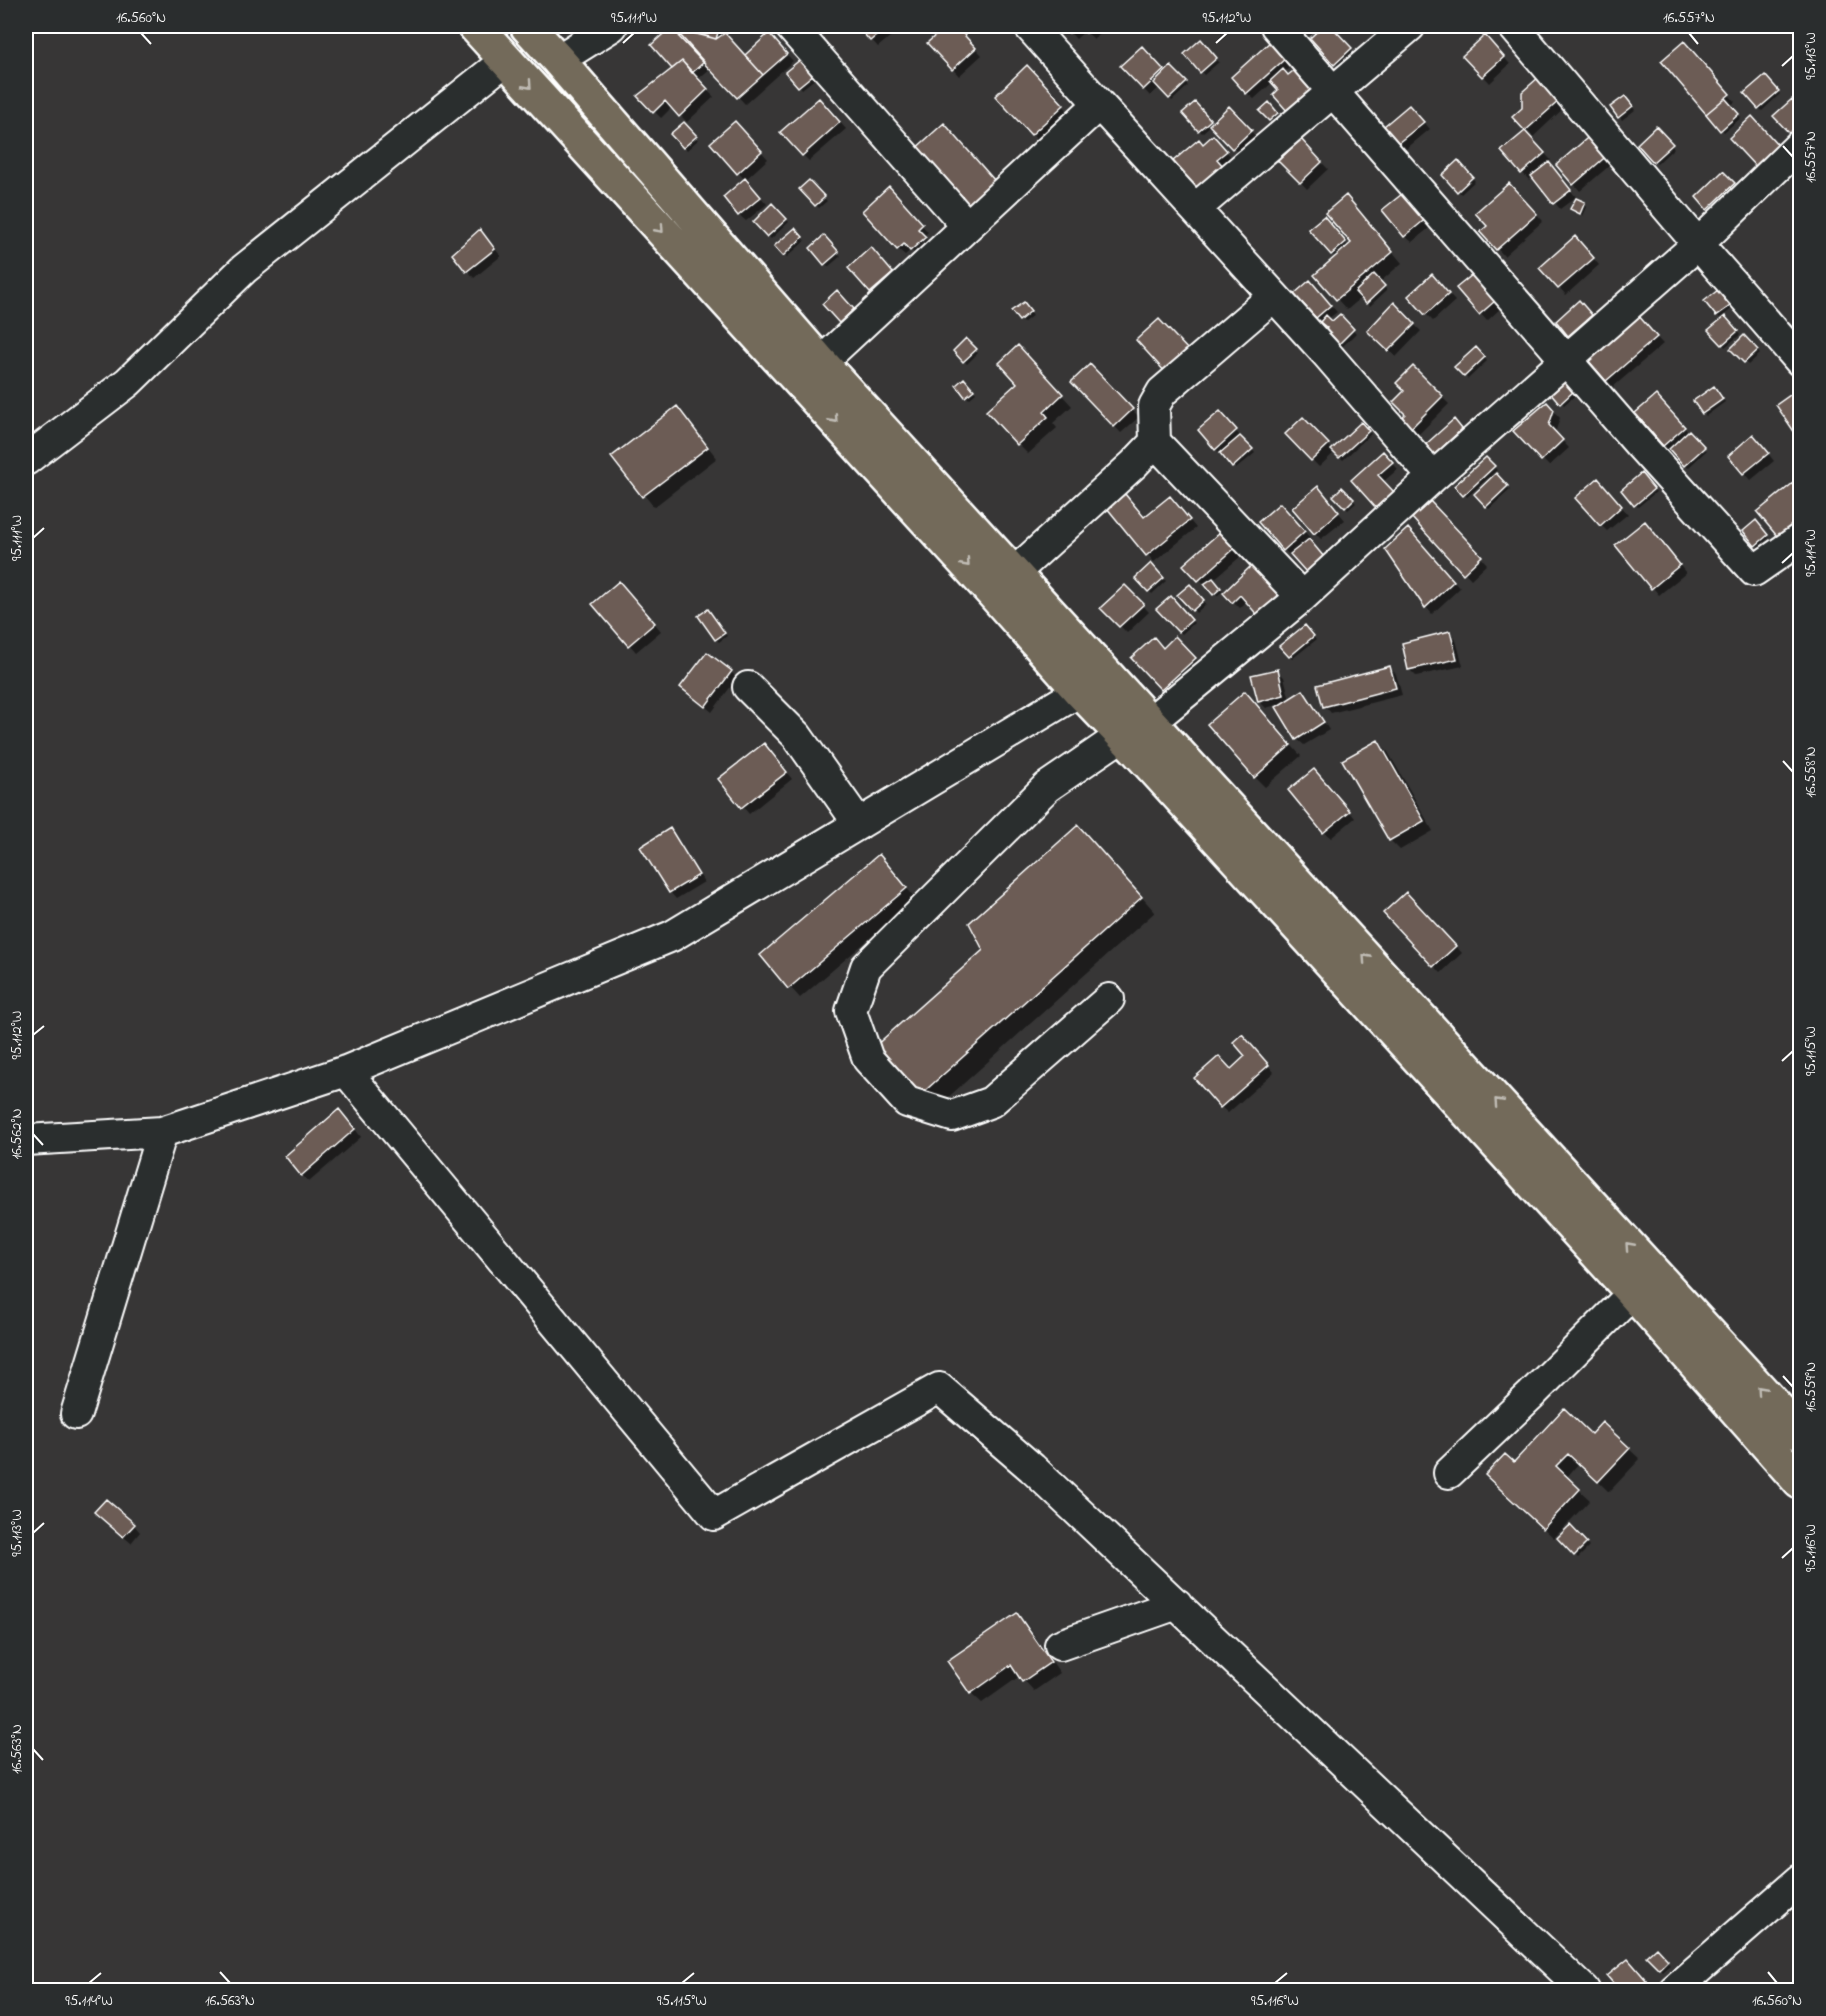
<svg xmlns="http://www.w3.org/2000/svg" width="1826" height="2016" font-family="'Indie Flower',sans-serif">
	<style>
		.shadow { fill: #0007; fill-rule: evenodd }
		.building { fill: #6c5b54; stroke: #fff; stroke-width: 1.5 }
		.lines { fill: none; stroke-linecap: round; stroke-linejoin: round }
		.minor-casing { stroke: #fff; stroke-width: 34 }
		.major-casing { stroke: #fff; stroke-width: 38 }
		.minor { stroke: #2a2d2e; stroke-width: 30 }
		.major { stroke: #736b5a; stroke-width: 33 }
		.oneway { stroke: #c0bcb5 }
		.ticks { fill: none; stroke: #fff; stroke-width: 2 }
		.neatline { fill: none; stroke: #fff; stroke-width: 2 }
		.ticks-label { font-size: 15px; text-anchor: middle; fill: #fff }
	</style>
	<rect width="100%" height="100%" fill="#373636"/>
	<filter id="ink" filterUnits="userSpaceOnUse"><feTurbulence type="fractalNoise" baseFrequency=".0167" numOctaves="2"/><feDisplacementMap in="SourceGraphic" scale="12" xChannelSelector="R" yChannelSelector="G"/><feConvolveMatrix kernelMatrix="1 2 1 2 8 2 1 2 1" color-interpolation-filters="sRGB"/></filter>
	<g filter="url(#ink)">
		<!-- shadow -->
		<path class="shadow" d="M674,26H728L725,35L746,57L769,36L793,61L745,104L711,68L697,80L714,97L687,122L672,107L661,118L639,96L674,70L653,45ZM675,31L684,34L680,37Z
			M859,26H903L878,47Z
			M949,26H954L982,55L959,76L929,43Z
			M1064,26H1100L1104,29L1094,39L1085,31L1076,39Z
			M1310,26H1320L1314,30Z
			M1325,26H1329L1357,56L1342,70L1312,38Z
			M1200,41L1219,62L1204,75L1186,54Z
			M1271,43L1292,66L1284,72L1280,91L1273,82L1254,99L1247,93Z
			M1491,44L1510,64L1490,83L1465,56Z
			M1142,48L1165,74L1171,68L1188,86L1172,101L1160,87L1150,96L1123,66Z
			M1691,50L1735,102L1730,106L1741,118L1724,132L1663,62Z
			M801,61L816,78L802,89L788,72Z
			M1027,67L1070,113L1039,141L997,96Z
			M1765,77L1780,94L1762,111L1746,93Z
			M1539,79L1565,107L1533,137L1514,117L1523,109Z
			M1627,101L1635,110L1622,120L1612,108Z
			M1792,101L1800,110V130L1794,136L1775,116Z
			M1195,104L1213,124L1229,108L1257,138L1240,155L1211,125L1202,133L1185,114Z
			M1269,104L1280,117L1273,123L1262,111Z
			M825,106L846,129L809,161L803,155Z
			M1416,113L1430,129L1406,149L1386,127Z
			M1752,118L1784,152L1763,172L1731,138Z
			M684,124L698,140L687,150L672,134Z
			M1656,128L1674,148L1657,164L1639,144Z
			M741,129L768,159L745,180L767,204L746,221L739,215L745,180L712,143Z
			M1525,133L1551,160L1548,163L1576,197L1560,209L1533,176L1529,180L1503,151Z
			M1593,135L1616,160L1580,191L1574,184Z
			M1301,141L1328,169L1307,189L1281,161Z
			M1220,144L1232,158L1197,187L1175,161L1203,146Z
			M1458,162L1475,181L1461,194L1444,175Z
			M1723,173L1740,191L1715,215L1698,197Z
			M809,182L827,201L819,208L801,189Z
			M1516,192L1543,221L1504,256L1482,232Z
			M895,195L928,232L924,236L931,245L918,257L911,250L905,255L898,249Z
			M1413,199L1434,224L1412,242L1405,236Z
			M1584,204L1587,207L1583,216L1572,209Z
			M772,205L789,222L771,239L755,222Z
			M1356,208L1402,263L1380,282L1387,290L1370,306L1362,297L1347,310L1337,299L1336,258L1332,254L1330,224L1349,247L1353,244Z
			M795,230L805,241L787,257L776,246Z
			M486,238L501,256L474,278L454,254Z
			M824,238L841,256L828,267L812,248Z
			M1582,245L1599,265L1566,295L1542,268Z
			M878,256L899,280L877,299L850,268Z
			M1438,283L1455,301L1433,321L1426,314Z
			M1478,283L1500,309L1487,321L1458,288Z
			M1316,289L1337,312L1328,319L1332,323L1340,316L1356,333L1341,348L1324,331L1329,329L1317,317Z
			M837,292L856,313L843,325L824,304Z
			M1721,295L1732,309L1720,318L1717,315Z
			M1579,303L1594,319L1572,338L1558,322Z
			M1023,304L1033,315L1023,323L1013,312Z
			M1394,305L1421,331L1396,357L1369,331Z
			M1725,318L1740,335L1725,347L1711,330Z
			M1644,324L1663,344L1613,387L1607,380Z
			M1744,337L1760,354L1748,365L1732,349Z
			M966,340L978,353L967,364L955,351Z
			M1476,349L1487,361L1468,379L1456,367Z
			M1028,358L1072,406L1053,423L1057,428L1028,454L1018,444L1019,383Z
			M1090,366L1139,417L1121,433L1073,382Z
			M1413,369L1449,404L1418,435L1402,419L1407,414V391Z
			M964,380L976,393L969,399L958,386Z
			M1564,382L1576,395L1564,405L1552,393Z
			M1800,390V436L1778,406Z
			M1717,391L1725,402L1706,416L1695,402Z
			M1663,403L1706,451L1688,468L1672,450L1671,452L1664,445L1637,414Z
			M1547,404L1560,418L1555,433L1569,448L1549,466L1515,431Z
			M677,408L717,458L654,507L613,457Z
			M1220,413L1255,453L1236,469L1216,449Z
			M1303,419L1333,450L1361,424L1371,434L1343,460L1335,452L1319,467L1287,434Z
			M1454,421L1464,433L1437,456L1427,445Z
			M1760,443L1774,461L1751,480L1730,456Z
			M1383,453L1398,469L1383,482L1399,499L1384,514L1353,481Z
			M1486,459L1497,470L1467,497L1457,486Z
			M1496,475L1510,490L1489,509L1476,494Z
			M1641,475L1656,492L1638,507L1623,490Z
			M1604,487L1628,514L1607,531L1601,525Z
			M1342,489L1356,503L1348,510L1335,496Z
			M1324,495L1345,520L1321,539L1315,533Z
			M1125,496L1145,518L1177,505L1196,528L1154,562L1109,509Z
			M1430,503L1487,564L1471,579L1414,518Z
			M1286,511L1311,539L1309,541L1326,560L1310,574L1293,555L1291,556L1284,550L1260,522Z
			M1758,525L1769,538L1759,547L1745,531Z
			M1651,530L1686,573L1659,595L1618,545Z
			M1415,536L1460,588L1432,614L1426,607L1387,550Z
			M1226,541L1240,557L1213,580L1223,591L1217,596L1185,565Z
			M1151,565L1166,581L1152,594L1137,578Z
			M1251,568L1247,601L1240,608L1225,593Z
			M1190,586L1206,604L1196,613L1179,596Z
			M1125,587L1149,612L1127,633L1103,608Z
			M626,589L661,631L636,652L594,604Z
			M1171,598L1194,623L1182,634L1158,609Z
			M711,614L727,636L719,642L716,639Z
			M1305,627L1316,640L1292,659L1281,646Z
			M1450,633L1456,640L1463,666L1416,676L1410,670Z
			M1175,638L1202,665L1169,696L1134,658L1163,649Z
			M1390,668L1396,674L1402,695L1331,713L1325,706Z
			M1277,671L1284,677L1290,700L1303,692L1310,699L1329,730L1304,745L1297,739L1283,703L1266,708L1259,701Z
			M731,672L737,678L712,712L682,687Z
			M1255,704L1301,756L1265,787L1255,777Z
			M1377,742L1388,752L1433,831L1400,850L1390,840Z
			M770,752L792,779L749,814L720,779Z
			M1321,777L1355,818L1331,838L1324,832Z
			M670,830L676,837L704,882L676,899L670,892Z
			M1092,841L1155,912L934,1110L920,1096Z
			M889,867L916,899L800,998L762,956Z
			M1413,900L1462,953L1441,973L1385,913Z
			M1248,1043L1274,1072L1228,1113L1221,1107L1231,1071L1247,1056Z
			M346,1117L361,1137L309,1182L302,1175Z
			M1591,1436L1629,1449L1640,1459L1609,1492L1579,1463L1566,1478L1590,1500L1554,1538L1498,1486L1514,1464Z
			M103,1519L134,1525L140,1532L131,1543Z
			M1570,1527L1589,1547L1578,1558L1559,1538Z
			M1017,1615L1027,1625L1060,1673L1034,1691L1020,1676L982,1703L971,1693Z
			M1656,1949L1670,1964L1662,1971L1648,1956Z
			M1635,1967L1652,1989L1650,1990H1621L1609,1976Z"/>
		<!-- building -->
		<path class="building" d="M672,26L704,62L692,73L682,61L672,69L651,45Z
			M672,26H720L716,39Z
			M857,26H888L870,41Z
			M946,26H956L976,48L952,70L927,43Z
			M1062,26H1077L1069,33Z
			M1079,26H1094L1086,33Z
			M1323,26H1331L1352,48L1334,65L1310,38Z
			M685,31L716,39L725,33L763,75L737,98L679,37Z
			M769,33L787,54L763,75L745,55Z
			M1485,35L1504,57L1482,77L1462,56Z
			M1201,39L1217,58L1200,73L1184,54Z
			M1271,41L1286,58L1246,94L1231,77Z
			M1684,41L1730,94L1706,114L1661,61Z
			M1142,46L1164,70L1143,90L1120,66Z
			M801,59L814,74L798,87L785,72Z
			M682,61L708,89L679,117L665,101L653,113L637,96Z
			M1027,65L1064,105L1031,135L995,96Z
			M1171,66L1187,82L1169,99L1154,83Z
			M1297,68L1315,89L1288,112L1273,95L1278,90L1270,81L1283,69L1288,75Z
			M1765,75L1779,91L1758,109L1744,93Z
			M1539,77L1560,100L1525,131L1512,117L1522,108V92Z
			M1625,96L1633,106L1618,118L1610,107Z
			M819,98L840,122L802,156L780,132Z
			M1725,98L1739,114L1720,131L1706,114Z
			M1792,99L1800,108V125L1790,134L1773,116Z
			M1195,102L1211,120L1198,131L1182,113Z
			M1269,102L1278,113L1269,121L1259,111Z
			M1409,105L1424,122L1398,143L1384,126Z
			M1229,106L1252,130L1232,149L1209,125Z
			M1752,116L1778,145L1755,166L1729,138Z
			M735,121L762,151L737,174L710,143Z
			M684,122L697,136L683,148L670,134Z
			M944,123L995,181L969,204L943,175L940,178L914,150Z
			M1656,126L1673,144L1653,162L1637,144Z
			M1525,131L1545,153L1521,174L1501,151Z
			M1593,133L1610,153L1573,185L1556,165Z
			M1213,135L1227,151L1217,159L1223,166L1196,188L1173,161L1199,139L1203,144Z
			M1301,139L1322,162L1300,183L1278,161Z
			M1458,160L1473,177L1457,192L1442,175Z
			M1549,162L1571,190L1553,204L1531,176Z
			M1723,171L1735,183L1707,210L1696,197Z
			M745,178L761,197L738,216L723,197Z
			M809,180L825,197L815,206L799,189Z
			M1509,183L1537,214L1496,250L1480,232L1487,226L1475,213Z
			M889,186L923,224L918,229L926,237L910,251L904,244L897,250L862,211Z
			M1407,190L1428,217L1404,237L1382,210Z
			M1346,195L1393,252L1336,300L1314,275L1351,243L1325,213Z
			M1576,198L1585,202L1580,214L1570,209Z
			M772,203L787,219L767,237L753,222Z
			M1324,216L1346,242L1331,255L1308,229Z
			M795,228L803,237L783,256L774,246Z
			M480,229L495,249L466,272L452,254Z
			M824,235L839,252L824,265L810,248Z
			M1575,236L1594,258L1558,289L1539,268Z
			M871,247L893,273L870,293L848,268Z
			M1374,274L1385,286L1366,304L1355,292Z
			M1432,274L1449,294L1425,315L1408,296Z
			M1472,275L1495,301L1479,315L1456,288Z
			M1310,280L1331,305L1316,318L1294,294Z
			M837,290L854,309L839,323L822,304Z
			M1718,290L1730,306L1716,316L1704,301Z
			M1579,300L1592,315L1568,336L1556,321Z
			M1024,302L1031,311L1019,321L1011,311Z
			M1394,302L1415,324L1388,351L1367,331Z
			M1340,314L1354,329L1337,346L1322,331L1327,328L1320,322L1326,315L1332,321Z
			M1638,315L1657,337L1606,381L1587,359Z
			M1725,316L1738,331L1722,345L1708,330Z
			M1159,319L1190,352L1167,374L1136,340Z
			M1744,335L1758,350L1744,363L1730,349Z
			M966,338L977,349L963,362L953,351Z
			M1018,345L1063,394L1044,412L1048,417L1017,445L986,411L1017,383L999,363Z
			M1476,347L1485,357L1464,377L1454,367Z
			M1090,364L1133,409L1114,427L1071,382Z
			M1413,366L1443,396L1410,429L1400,419L1405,414L1393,402L1404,391L1396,383Z
			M964,378L974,390L965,397L956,385Z
			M1564,380L1574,391L1560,404L1550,392Z
			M1714,386L1723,399L1702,414L1693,401Z
			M1800,388V429L1795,433L1776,405Z
			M1656,395L1685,427L1663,446L1635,413Z
			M1547,402L1554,410L1549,425L1563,440L1541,461L1513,431Z
			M677,406L708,447L642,497L611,457Z
			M1220,411L1237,430L1215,450L1198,430Z
			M1303,417L1329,444L1311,461L1285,434Z
			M1454,419L1462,429L1434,455L1425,445Z
			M1361,422L1369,431L1339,458L1331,450Z
			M1689,430L1705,447L1684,466L1669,449Z
			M1753,434L1769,453L1743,474L1728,456Z
			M1240,436L1253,449L1232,468L1220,453Z
			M1383,451L1393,462L1378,475L1394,492L1376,508L1351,480Z
			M1486,457L1495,466L1463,496L1454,486Z
			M1496,473L1508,486L1486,507L1474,494Z
			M1641,473L1654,489L1634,506L1621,490Z
			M1598,478L1622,506L1600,526L1575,498Z
			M1793,483L1800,492V525L1781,541L1757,512Z
			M1318,486L1339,512L1314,534L1292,508Z
			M1342,487L1354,499L1345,508L1333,496Z
			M1125,494L1144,517L1170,496L1190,520L1146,556L1107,508Z
			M1430,501L1482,556L1463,574L1412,518Z
			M1280,503L1305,531L1283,551L1258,522Z
			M1756,520L1768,535L1755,546L1743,531Z
			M1645,521L1680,565L1651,589L1615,545Z
			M1408,528L1454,581L1425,608L1385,549Z
			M1220,532L1234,549L1198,581L1183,565Z
			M1309,539L1324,557L1306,572L1290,554Z
			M1151,563L1164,578L1148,592L1135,578Z
			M1251,566L1280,597L1259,617L1240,595L1232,603L1223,593Z
			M1213,578L1221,588L1213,595L1204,584Z
			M619,581L655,623L628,646L592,604Z
			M1190,584L1204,600L1192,611L1177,595Z
			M1125,585L1144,604L1119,627L1100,608Z
			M1171,596L1192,620L1178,632L1156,609Z
			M708,609L725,633L715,640L698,616Z
			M1305,625L1314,636L1289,657L1279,646Z
			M1450,631L1457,659L1408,670L1402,643Z
			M1175,636L1196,658L1161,690L1131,658L1154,637L1163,648Z
			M707,652L732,671L705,707L680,687Z
			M1390,666L1396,688L1323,707L1317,685Z
			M1278,669L1284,695L1258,702L1251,675Z
			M1303,690L1324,722L1296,740L1276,707Z
			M1245,691L1291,745L1254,778L1207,724Z
			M1378,740L1424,821L1389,841L1342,760Z
			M764,743L787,772L741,808L718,779Z
			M1314,769L1350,811L1323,833L1288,790Z
			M1078,825L1142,897L918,1097L874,1047L983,950L969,923Z
			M670,828L699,875L669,893L640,847Z
			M879,854L907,888L788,989L760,955Z
			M1406,892L1456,946L1433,967L1383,913Z
			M1242,1034L1269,1065L1220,1108L1194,1078L1219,1056L1231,1069L1245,1056L1233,1042Z
			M339,1109L355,1129L301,1176L285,1156Z
			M1564,1408L1591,1434L1602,1422L1630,1448L1598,1482L1568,1454L1556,1466L1580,1489L1543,1529L1485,1475L1505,1454L1514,1462Z
			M106,1499L135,1524L123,1537L94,1512Z
			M1570,1525L1587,1543L1574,1556L1557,1538Z
			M1017,1613L1051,1662L1022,1682L1011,1665L970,1694L947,1661Z
			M1656,1947L1668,1960L1659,1969L1646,1956Z
			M1628,1959L1647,1981L1636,1990H1619L1607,1976Z"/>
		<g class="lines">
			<!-- minor casing -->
			<g class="minor-casing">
				<path id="minor" d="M790,26L967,226
					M1029,26L1099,104
					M1276,26L1639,444L1754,571L1800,539
					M1513,26L1698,244L1800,361
					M558,60L612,26
					M1195,209L1410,26
					M802,380L1099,104L1325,352L1433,477
					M1155,442L1302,597
					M26,460L128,382L244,269L506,60
					M1014,573L1134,464L1155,442L1154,406L1162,392L1274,296
					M748,687L797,736L859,824
					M1109,999L991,1102L952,1116L907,1102L868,1059L851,1011L866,967L1047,787L1123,735L1150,722L1302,597L1433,477L1698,244L1800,145
					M346,1071L714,1515L939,1388L1032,1468L1584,1990
					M26,1140L162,1132L346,1071L672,936L1080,691
					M76,1414L162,1132
					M1449,1473L1531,1395L1633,1293
					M1060,1645L1177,1604
					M1674,1990L1800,1880"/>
			</g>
			<!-- major casing -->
			<g class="major-casing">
				<path id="major" d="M475,26L993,593L1080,691L1134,747L1633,1293L1800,1482
					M527,26L558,60L821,363L1800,1433"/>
			</g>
			<!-- minor -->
			<use href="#minor" class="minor"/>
			<!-- major -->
			<use href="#major" class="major"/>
		</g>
		<!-- one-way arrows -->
		<defs><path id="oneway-chevron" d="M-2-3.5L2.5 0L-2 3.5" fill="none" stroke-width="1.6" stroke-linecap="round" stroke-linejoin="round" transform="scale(1.5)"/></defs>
		<g class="oneway">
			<use href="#oneway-chevron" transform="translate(528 85) rotate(48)"/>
			<use href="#oneway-chevron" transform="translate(660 229) rotate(48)"/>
			<use href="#oneway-chevron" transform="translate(834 419) rotate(48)"/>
			<use href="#oneway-chevron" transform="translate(966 563) rotate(48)"/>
			<use href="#oneway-chevron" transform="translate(1366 958) rotate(-132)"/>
			<use href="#oneway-chevron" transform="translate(1498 1102) rotate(-132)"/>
			<use href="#oneway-chevron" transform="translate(1629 1246) rotate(-132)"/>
			<use href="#oneway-chevron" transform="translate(1761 1390) rotate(-132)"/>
		</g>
	</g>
	<!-- ticks -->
	<path class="ticks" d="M141,33L151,44M1689,33L1698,44M623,43L634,33M1216,43L1227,33M1782,66L1793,56M1783,146L1793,157M33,538L44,528M1782,563L1793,553M1783,761L1793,772M33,1035L44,1026M1782,1061L1793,1051M33,1134L43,1145M1783,1376L1793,1387M33,1533L44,1523M1782,1558L1793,1548M33,1749L43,1760M220,1972L230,1983M1768,1972L1777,1983M89,1983L101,1973M682,1983L694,1973M1275,1983L1287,1973"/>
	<!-- margin -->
	<rect width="1826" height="2016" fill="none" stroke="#2a2d2e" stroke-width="66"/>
	<rect x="33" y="33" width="1760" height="1950" class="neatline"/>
	<g class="ticks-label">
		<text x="141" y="22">16.560°N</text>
		<text x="634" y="22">95.111°W</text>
		<text x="1227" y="22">95.112°W</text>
		<text x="1689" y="22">16.557°N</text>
		<text transform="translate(1810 56) rotate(-90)" y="5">95.113°W</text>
		<text transform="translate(1810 157) rotate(-90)" y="5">16.557°N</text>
		<text transform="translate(16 538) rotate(-90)" y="5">95.111°W</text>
		<text transform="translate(1810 553) rotate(-90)" y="5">95.114°W</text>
		<text transform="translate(1810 772) rotate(-90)" y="5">16.558°N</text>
		<text transform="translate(16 1035) rotate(-90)" y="5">95.112°W</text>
		<text transform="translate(1810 1051) rotate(-90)" y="5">95.115°W</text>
		<text transform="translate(16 1134) rotate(-90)" y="5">16.562°N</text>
		<text transform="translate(1810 1387) rotate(-90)" y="5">16.559°N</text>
		<text transform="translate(16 1533) rotate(-90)" y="5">95.113°W</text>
		<text transform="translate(1810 1548) rotate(-90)" y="5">95.116°W</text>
		<text transform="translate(16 1749) rotate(-90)" y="5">16.563°N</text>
		<text x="89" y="2005">95.114°W</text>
		<text x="230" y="2005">16.563°N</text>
		<text x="682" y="2005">95.115°W</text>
		<text x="1275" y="2005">95.116°W</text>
		<text x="1777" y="2005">16.560°N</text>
	</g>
</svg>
